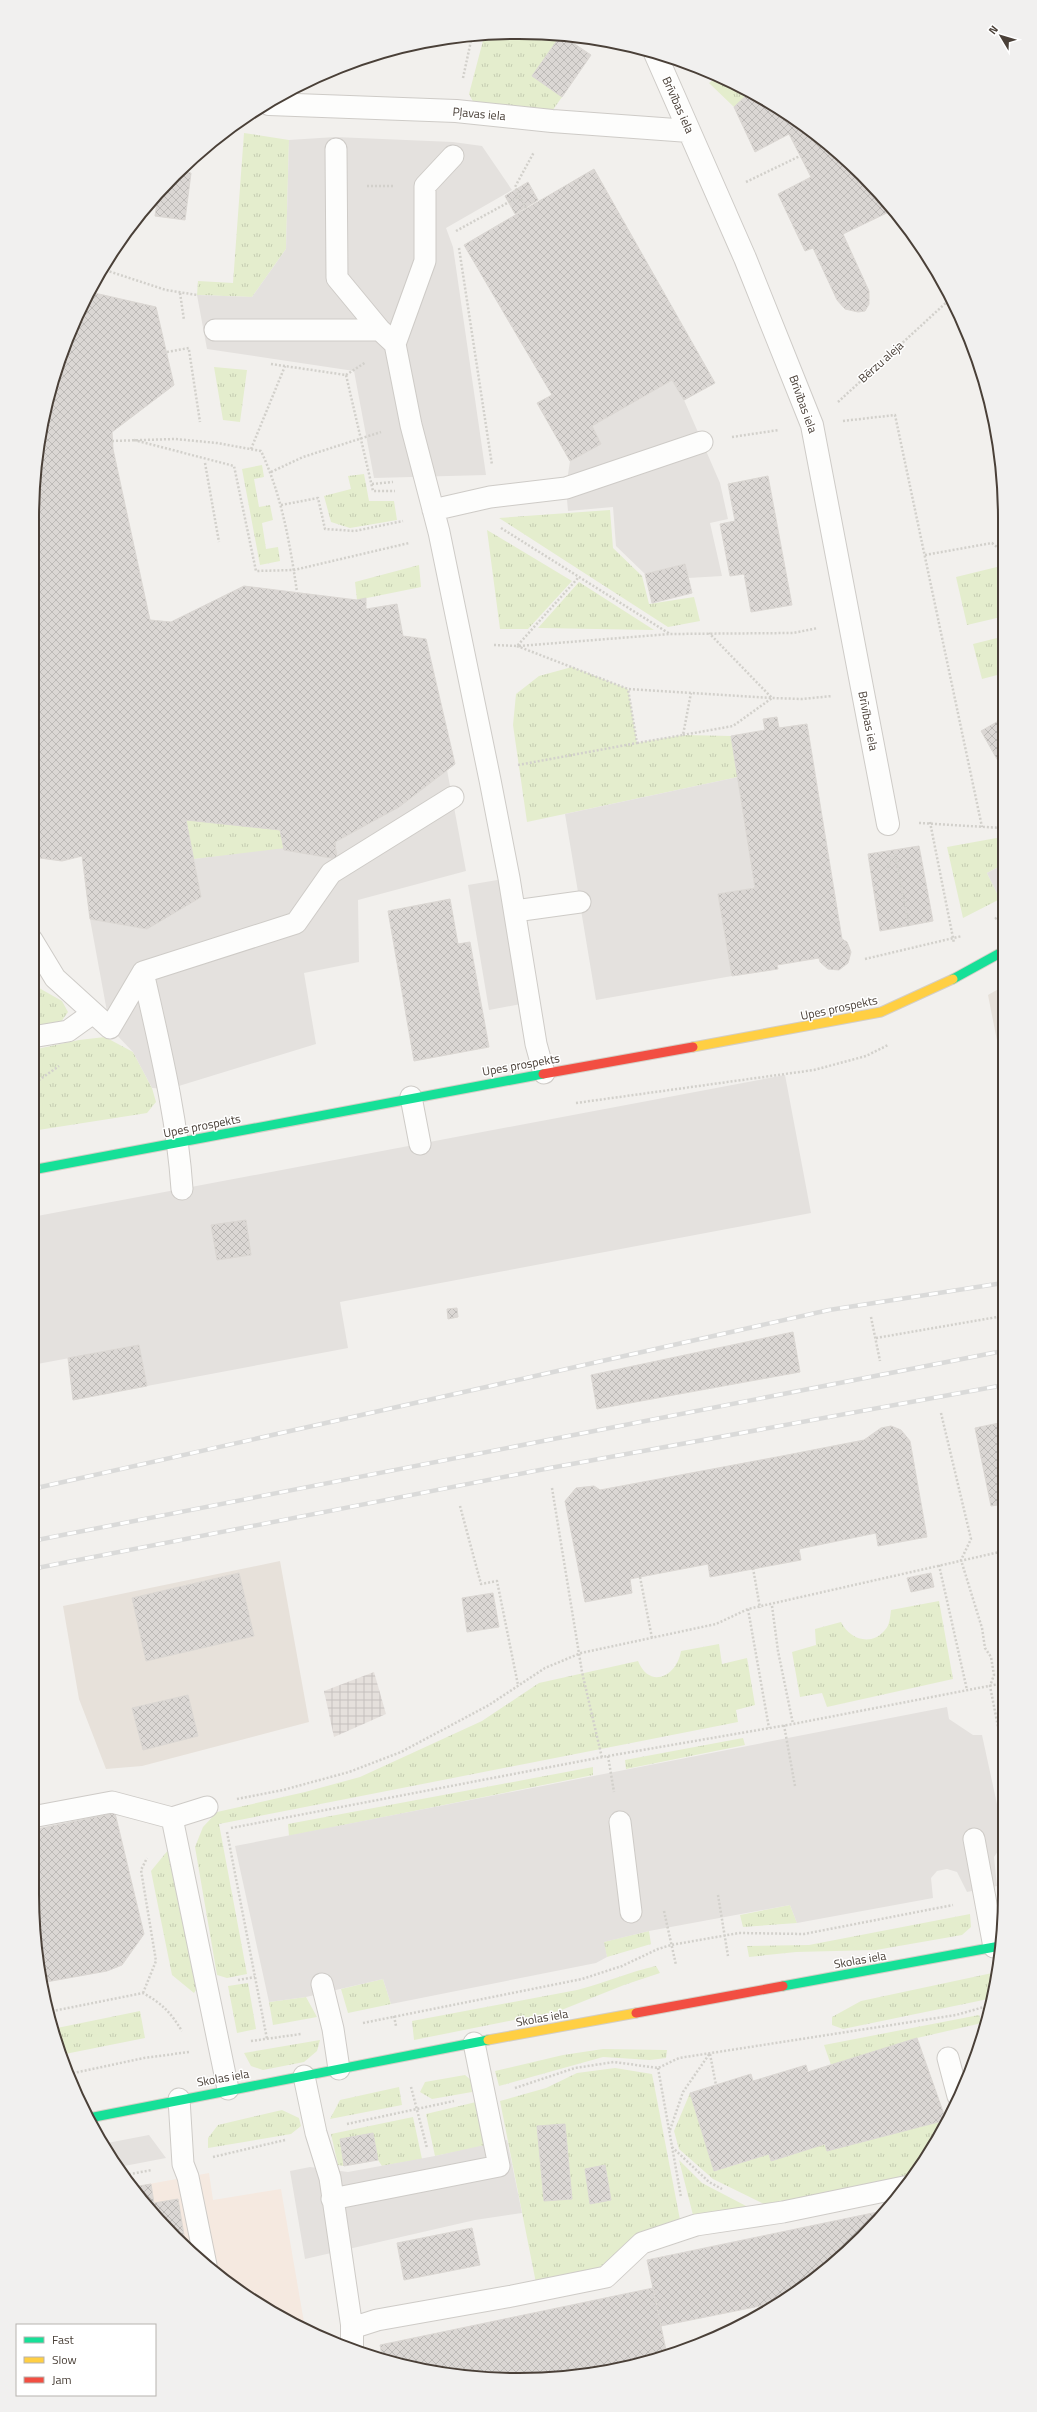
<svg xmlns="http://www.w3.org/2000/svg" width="1037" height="2412" font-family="'Titillium Web',sans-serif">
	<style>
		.residential { fill: #e7e1da }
		.commercial { fill: #f5e9e0 }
		.industrial { fill: url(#industrial-grid) }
		.grass { fill: url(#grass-tufts); fill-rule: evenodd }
		.parking { fill: #e4e1de }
		.building { fill: url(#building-cross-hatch); stroke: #dbd7d3 }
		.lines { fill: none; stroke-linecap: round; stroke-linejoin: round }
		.lane-casing { stroke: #cecbc7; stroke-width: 23 }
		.street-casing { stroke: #cecbc7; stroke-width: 24 }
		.fast-casing { stroke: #d4cec5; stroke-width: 11 }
		.slow-casing { stroke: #d4cec5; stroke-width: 11 }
		.jam-casing { stroke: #d4cec5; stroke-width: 11 }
		.path { stroke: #d2d0cb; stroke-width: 2.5; stroke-dasharray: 2 2; stroke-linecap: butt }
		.lane { stroke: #fdfdfc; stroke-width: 21 }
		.street { stroke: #fdfdfc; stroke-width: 22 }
		.fast { stroke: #16e098; stroke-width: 9 }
		.slow { stroke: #ffcf43; stroke-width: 9 }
		.jam { stroke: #f24e42; stroke-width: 9 }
		.rail-casing { stroke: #dadad9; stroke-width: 4.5 }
		.rail { stroke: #fff; stroke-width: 3; stroke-dasharray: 9; stroke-linecap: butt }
		.labels { text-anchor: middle; stroke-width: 3; stroke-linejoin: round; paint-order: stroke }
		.street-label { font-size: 12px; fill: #4a4038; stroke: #fff }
		.rim { fill: none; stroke: #4a4038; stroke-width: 2 }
	</style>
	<defs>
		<pattern id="industrial-grid" width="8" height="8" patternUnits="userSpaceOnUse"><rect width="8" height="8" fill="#e5e0dc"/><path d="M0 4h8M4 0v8" fill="none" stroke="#c6c1be"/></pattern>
		<pattern id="grass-tufts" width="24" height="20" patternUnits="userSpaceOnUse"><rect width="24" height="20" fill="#e4edcd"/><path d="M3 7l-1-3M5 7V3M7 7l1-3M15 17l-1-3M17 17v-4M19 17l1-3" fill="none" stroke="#c5ccb1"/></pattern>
		<pattern id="building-cross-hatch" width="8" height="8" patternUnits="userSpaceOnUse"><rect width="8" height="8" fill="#dbd7d4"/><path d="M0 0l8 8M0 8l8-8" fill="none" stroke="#bdbab7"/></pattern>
	</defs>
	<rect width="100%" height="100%" fill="#f2f0ed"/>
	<!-- residential -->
	<path class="residential" d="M1002,987L1003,1071L988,995Z
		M280,1561L309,1722L142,1766L106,1769L79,1699L63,1606Z"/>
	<!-- commercial -->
	<path class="commercial" d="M209,2173L213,2200L281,2189L305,2328L275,2315L198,2259L153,2214L133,2187Z"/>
	<!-- industrial -->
	<path class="industrial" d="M374,1672L386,1714L334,1737L324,1691Z"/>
	<!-- grass -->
	<path class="grass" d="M485,33L561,35L532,76L562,97L550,114L477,109L469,94Z
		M719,76L750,92L734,107L709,83Z
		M244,133L289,140L286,249L252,297L197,295L198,281L233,283Z
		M214,367L247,370L240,422L223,420Z
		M262,465L264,477L254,479L259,507L270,505L273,520L262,523L266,549L278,547L280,561L260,565L242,469Z
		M364,474L369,501H394L397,520L350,528L331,522L324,496L351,489L348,476Z
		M610,510L613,548L642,576L649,604L694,597L700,621L668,627L499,518Z
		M487,530L572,581L528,629H500Z
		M419,565L421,587L357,600L355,582Z
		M1001,566V617L967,625L956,577Z
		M579,582L654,630L538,628Z
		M1001,637V674L982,679L973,644Z
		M572,667L628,689L637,743L683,735L731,736L738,777L527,822L513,725L516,694L539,676Z
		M186,820L280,830L284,850L194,859Z
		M1002,837V865L987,873L1000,899L963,918L947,847Z
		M32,984L62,1001L68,1012L61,1022L32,1027Z
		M105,1037L133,1052L152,1088L156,1102L147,1113L32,1131V1050L79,1040Z
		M939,1601L953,1679L827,1707L822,1693L800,1697L792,1652L816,1645L815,1629L841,1622C849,1639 871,1647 885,1630C890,1625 890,1617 891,1610Z
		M1004,1618V1668L997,1626Z
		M719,1644L722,1664L747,1658L755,1705L736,1710L738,1722L219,1824L247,1974L227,1978L217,1975L195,1847L203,1827L217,1812L305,1792L360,1777L482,1721L539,1683L638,1661C650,1690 677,1676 681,1651Z
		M743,1738L745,1745L626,1769L625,1760Z
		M593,1767V1775L289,1836L288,1824Z
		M169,1849L200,1984L194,1993L172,1975L151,1871Z
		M790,1905L797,1923L743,1927L740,1915Z
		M970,1914L971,1927L962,1935L876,1950L796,1952L749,1957L747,1946L809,1945Z
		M649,1931L651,1944L607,1957L603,1942Z
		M656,1966L660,1973L624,1985L559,2011L414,2040L412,2021L577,1990C604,1983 629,1972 656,1966Z
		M997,1972L993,1998L843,2029L832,2025V2017L861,2001Z
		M383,1979L391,2004L348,2013L341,1989Z
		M248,1983L256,2029L237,2033L228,1986Z
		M306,1997L317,2017L273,2025L269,2002Z
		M140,2011L145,2038L60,2055L52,2029Z
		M979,2015L982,2023L917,2038L831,2065L824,2045Z
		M320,2040L317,2051L304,2062L263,2070L251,2066L244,2053Z
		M603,2049L667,2050L666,2058L650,2060L603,2057L499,2086L495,2071L563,2055Z
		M615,2068L652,2074L681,2225L602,2267L536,2283L500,2101L546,2088L577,2073ZM565,2124L572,2199L544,2201L537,2127ZM605,2165L611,2200L590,2204L585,2169Z
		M465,2075L471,2080L472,2092L432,2099L420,2092L425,2082Z
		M399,2087L402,2105L330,2119L340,2100Z
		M690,2093L715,2171L769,2154L772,2161L825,2144L827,2151L946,2120L947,2121L940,2137L913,2174L766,2205L713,2179L679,2149L674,2131Z
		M476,2102L485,2146L435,2156L426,2114Z
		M282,2110L299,2118L301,2126L291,2134L208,2148V2138L218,2125Z
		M413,2117L422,2159L382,2166L378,2160L373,2133L340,2139L344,2166L338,2165L331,2134Z
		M679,2160L702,2183L748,2207L693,2215Z"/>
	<!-- parking -->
	<path class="parking" d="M335,137L453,142L482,146L512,190L446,228L453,247L486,475L374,478L354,371L207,349L197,295L252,297L286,249L289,140Z
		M672,380L684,400L720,483L728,519L710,523L722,576L688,578L684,564L645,574L616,546L613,507L568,511L566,488L570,461L601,444L592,426Z
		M447,770L466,871L358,900L359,962L304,973L316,1044L169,1089L152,1088L133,1052L110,1028L90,919L147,929L201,897L194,859L335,842L399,807Z
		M738,777L755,888L718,894L732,976L596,1000L565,814Z
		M1002,865V898L1000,899L987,873Z
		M509,878L531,1002L489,1010L468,885Z
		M785,1075L811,1213L340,1302L348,1348L147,1386L139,1345L32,1365V1217Z
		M947,1707L949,1719L973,1735H982L1005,1841L994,1857L997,1886L967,1892L957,1872L947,1869L937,1871L931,1878L933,1898L797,1923L790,1905L649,1931L604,1942L607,1957L596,1963L391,2004L383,1979L306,1997L269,2002L235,1846Z
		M149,2135L166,2158L119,2167L102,2144Z
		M507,2140L522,2213L475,2220L305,2259L290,2171L310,2167L348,2172L435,2156Z"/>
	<!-- building -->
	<path class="building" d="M561,35L591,55L562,97L532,76Z
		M750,92L814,132L893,210L843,234L869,291V304L865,311L858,312L845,309L837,300L813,248L805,251L778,194L811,177L789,134L755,152L734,107Z
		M594,169L715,383L684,400L672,380L592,426L601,444L570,461L537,403L552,395L464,245Z
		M181,171L191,173L185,220L155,216L157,202L150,201Z
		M528,182L538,200L515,214L505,196Z
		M90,292L156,307L174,385L112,432L113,449L150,620L171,622L244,586L357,600L366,598V609L397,604L403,636L426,639L455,764L399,807L335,842L337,859L284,850L280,830L186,820L201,897L147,929L90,919L82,856L62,861L32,857V676L37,674L32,646V518L41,424L58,362Z
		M768,476L792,605L751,612L744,574L730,576L720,524L735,521L728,484Z
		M685,564L692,593L652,603L645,574Z
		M777,717L779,728L807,724L842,939L847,942L851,952L848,963L839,970L828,969L820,962L819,958L777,965L778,969L732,976L718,894L755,888L731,736L765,730L763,719Z
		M1002,719V768L981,731Z
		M919,846L933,921L880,931L868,854Z
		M450,899L458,944L470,942L489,1047L414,1061L388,911Z
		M246,1220L251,1255L217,1260L211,1225Z
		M457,1308L458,1317L448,1319L447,1309Z
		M793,1332L800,1372L597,1409L591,1375Z
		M139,1345L147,1386L73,1400L68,1358Z
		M1004,1422V1504L991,1506L975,1428Z
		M891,1426L901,1430L910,1441L927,1537L878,1546L876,1533L799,1549L801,1560L710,1577L708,1564L640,1577L630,1579L632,1593L585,1602L565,1501L576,1488L594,1486L600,1490L782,1456L864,1440L881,1428Z
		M239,1573L254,1636L146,1661L132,1598Z
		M931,1573L934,1587L911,1592L907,1578Z
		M493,1593L499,1627L467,1632L462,1598Z
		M188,1695L198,1736L143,1750L132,1708Z
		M115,1813L144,1934L122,1965L107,1971L46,1982L42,1991L32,1894V1830Z
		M917,2038L946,2120L827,2151L825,2144L771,2161L769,2154L714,2171L690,2093L751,2074L753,2081L806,2065L808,2072Z
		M565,2124L572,2199L544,2201L537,2126Z
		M373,2133L378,2160L344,2166L340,2139Z
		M605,2165L611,2200L590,2204L585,2169Z
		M151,2184L154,2203L178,2199L186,2247L153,2214L133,2187Z
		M887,2210L839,2259L780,2302L661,2326L647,2260Z
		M472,2228L480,2265L404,2280L397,2243Z
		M653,2288L667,2355L576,2374L518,2380L424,2371L383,2360L380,2345Z"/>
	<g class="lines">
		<!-- lane casing -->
		<g class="lane-casing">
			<path id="lane" d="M336,149L337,278L380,330L395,344
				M453,156L425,186V261L395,344L411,425L439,532L490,780L509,878L536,1044L544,1073
				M215,330H380
				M433,510L490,497L566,488L702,442
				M515,911L580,902
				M32,940L55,978L110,1028L143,972L296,923L331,873L453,797
				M143,972C159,1044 177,1115 182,1189
				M32,1037L68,1031L93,1013
				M411,1097L420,1144
				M207,1807L172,1818L228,2089
				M32,1817L112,1802L172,1818
				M620,1822L631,1912
				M974,1839L994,1947
				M322,1984L333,2029L339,2069
				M948,2058L958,2096
				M304,2076L316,2133L330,2178L352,2328L377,2320L512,2296L606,2277L642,2243L696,2225L783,2212L904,2187
				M179,2099L183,2164L188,2177L206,2265
				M332,2199L499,2166L474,2043"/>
		</g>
		<!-- street casing -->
		<g class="street-casing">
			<path id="street" d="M655,53L745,258L812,425L888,824
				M269,104L456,111L552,121L689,131
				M352,2328V2350"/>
		</g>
		<!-- fast casing -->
		<g class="fast-casing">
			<path id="fast" d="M953,979L1002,952
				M32,1170L543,1074
				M783,1986L1000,1946
				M89,2118L488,2040"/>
		</g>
		<!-- slow casing -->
		<g class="slow-casing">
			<path id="slow" d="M693,1047L881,1012L953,979
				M488,2040L636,2013"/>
		</g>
		<!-- jam casing -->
		<g class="jam-casing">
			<path id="jam" d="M543,1074L693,1047
				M636,2013L783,1986"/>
		</g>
		<!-- path -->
		<path class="path" d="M463,78L472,36
			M746,182L800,156
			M367,186H394
			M526,208L515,187L534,152
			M456,231L520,196
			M459,248L492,465
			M102,269L166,290L197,295
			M180,293L184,320
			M189,350L200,422
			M167,352L189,348
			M271,364L346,375L373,491H395
			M346,375L366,362
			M838,402L949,300
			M843,421L895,415L982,827
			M732,437L779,430
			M134,440L234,466L256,571L294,570L409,543
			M112,441L175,439L217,443L261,451C282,496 290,544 297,592
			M251,449L285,366
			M205,463L219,542
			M271,472L303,457L381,432
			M372,484L393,482
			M281,505L318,498L325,529L355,531L403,521
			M501,528L670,634L793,633L818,628
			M925,555L992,543L1001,550
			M494,645L517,646L578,578
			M517,646L628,689L772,698L802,699L832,696
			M519,646L670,634
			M683,735L733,726L772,698L709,633
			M637,743L683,735L691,693
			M518,765L637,743L628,689
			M930,822L954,943
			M919,823L1002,828
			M895,854L909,926
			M888,868L892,856
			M995,919L1002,914
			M865,959L962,936
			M32,1085L59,1066
			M576,1103L814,1070L866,1056L888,1045
			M871,1317L880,1361
			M876,1338L1003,1316
			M941,1413L971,1539L961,1560L982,1628L985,1648L991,1657L994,1675L990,1686L1005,1762
			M552,1488L582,1672L602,1758
			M460,1506L481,1584L497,1581L518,1685
			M939,1565L967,1690
			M753,1568L760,1608
			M640,1577L652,1638
			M772,1606L778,1651L793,1724
			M748,1609L769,1728
			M784,1725L795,1786
			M608,1756L614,1792
			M237,1799L283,1790L349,1772L401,1752L489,1705L545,1668L581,1653L716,1624L748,1609L1004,1551
			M231,1828L608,1756L793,1724L1004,1683
			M227,1832L267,2039
			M718,1895L728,1956
			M664,1911L676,1965
			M238,1980L255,1977
			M143,1993L156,1961L141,1870L147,1858
			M48,2012L143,1993C163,2004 170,2012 182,2031
			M394,2016L396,2026
			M987,2021L986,2018H988
			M363,2023L582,1979L622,1966L658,1949L671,1945L739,1933L804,1934L953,1905
			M251,2041L301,2034
			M710,2054L716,2085
			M658,2068L681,2197
			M69,2074L144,2058L189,2052
			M411,2087L427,2148
			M515,2088L575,2068L614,2062L658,2068L679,2058L956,2015L991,2005
			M347,2124L454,2101
			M670,2130L683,2092L710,2053
			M672,2147L709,2182L722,2189
			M213,2157L285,2140
			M125,2175L152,2170"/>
		<!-- lane -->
		<use href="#lane" class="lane"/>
		<!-- street -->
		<use href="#street" class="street"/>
		<!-- fast -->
		<use href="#fast" class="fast"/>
		<!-- slow -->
		<use href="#slow" class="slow"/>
		<!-- jam -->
		<use href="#jam" class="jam"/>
		<!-- rail casing -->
		<g class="rail-casing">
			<path id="rail" d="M32,1489L829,1310L1003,1283
				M32,1541L1003,1351
				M32,1569L550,1468L1004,1385"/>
		</g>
		<!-- rail -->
		<use href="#rail" class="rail"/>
	</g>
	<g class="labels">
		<!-- street labels -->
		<g class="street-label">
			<text transform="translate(678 105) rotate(66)" y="4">Brīvības iela</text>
			<text transform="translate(479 114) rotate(5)" y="4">Pļavas iela</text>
			<text transform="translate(881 362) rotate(-42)" y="4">Bērzu aleja</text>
			<text transform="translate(803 404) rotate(70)" y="4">Brīvības iela</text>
			<text transform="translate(868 721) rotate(79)" y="4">Brīvības iela</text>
			<text transform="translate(839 1008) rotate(-12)" y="4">Upes prospekts</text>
			<text transform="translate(521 1065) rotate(-10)" y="4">Upes prospekts</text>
			<text transform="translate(202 1126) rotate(-11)" y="4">Upes prospekts</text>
			<text transform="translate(860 1960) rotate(-10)" y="4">Skolas iela</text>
			<text transform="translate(542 2018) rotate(-10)" y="4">Skolas iela</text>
			<text transform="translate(223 2078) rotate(-10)" y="4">Skolas iela</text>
		</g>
	</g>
	<!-- crop -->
	<path d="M0 0H1037V2412H0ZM518 39H519A479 479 0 0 1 998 518V1894A479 479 0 0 1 519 2373H518A479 479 0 0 1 39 1894V518A479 479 0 0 1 518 39Z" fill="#f1f0ef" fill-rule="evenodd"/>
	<path class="rim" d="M518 39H519A479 479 0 0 1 998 518V1894A479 479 0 0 1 519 2373H518A479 479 0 0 1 39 1894V518A479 479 0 0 1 518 39Z"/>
	<!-- legend -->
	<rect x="16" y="2324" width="140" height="72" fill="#ffffff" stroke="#b7b3af"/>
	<rect x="24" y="2337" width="20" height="6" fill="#16e098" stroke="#b7b3af"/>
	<text x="52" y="2344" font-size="12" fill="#4a4038">Fast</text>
	<rect x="24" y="2357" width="20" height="6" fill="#ffcf43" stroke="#b7b3af"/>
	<text x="52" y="2364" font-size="12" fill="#4a4038">Slow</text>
	<rect x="24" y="2377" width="20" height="6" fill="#f24e42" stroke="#b7b3af"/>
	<text x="52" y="2384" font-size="12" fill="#4a4038">Jam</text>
	<!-- north arrow -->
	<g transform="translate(1001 36) rotate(308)" stroke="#ffffff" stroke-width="3" paint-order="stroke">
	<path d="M0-3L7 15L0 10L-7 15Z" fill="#4a4038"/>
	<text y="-6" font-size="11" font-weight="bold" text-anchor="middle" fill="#4a4038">N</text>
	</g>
</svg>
